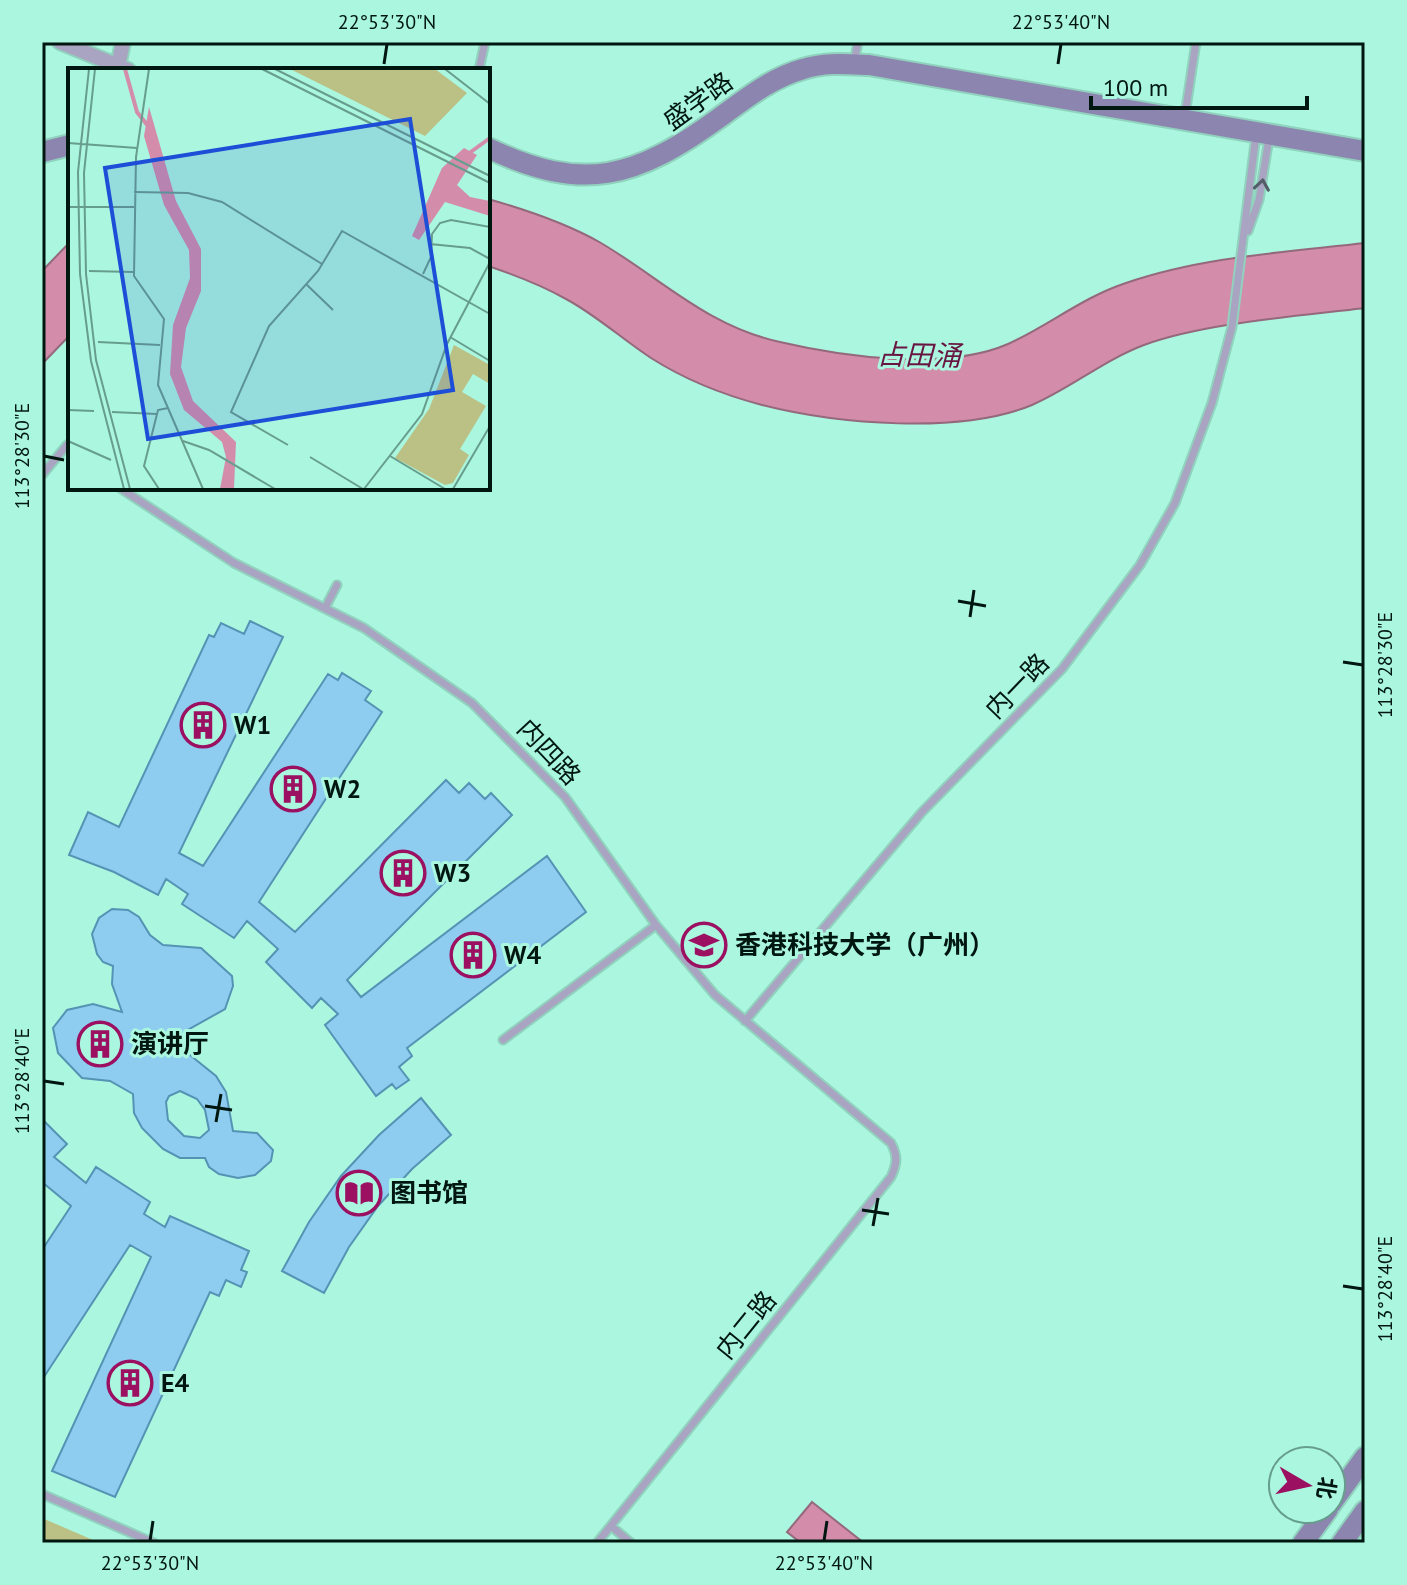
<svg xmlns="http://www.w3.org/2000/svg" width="1407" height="1585" font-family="'PT Sans','Noto Sans SC',sans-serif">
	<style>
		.green { fill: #bbc185 }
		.water { fill: #d38caa; stroke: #94697c; stroke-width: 2 }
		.building { fill: #8ecdf0; stroke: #5593b4; stroke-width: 2; fill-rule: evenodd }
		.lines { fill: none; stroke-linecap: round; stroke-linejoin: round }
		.lane-casing { stroke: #90d2be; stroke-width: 11 }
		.street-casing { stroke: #90d2be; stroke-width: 18 }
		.secondary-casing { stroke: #90d2be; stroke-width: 24 }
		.lane { stroke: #a9a4c1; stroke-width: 7 }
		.street { stroke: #a9a4c1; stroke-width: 14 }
		.secondary { stroke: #8c85af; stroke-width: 20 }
		.oneway { stroke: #545e68 }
		.ticks { fill: none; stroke: #001710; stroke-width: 3 }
		.labels { text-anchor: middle; stroke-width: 6; stroke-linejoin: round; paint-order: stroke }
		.street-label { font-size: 26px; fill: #001710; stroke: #abf6df }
		.poi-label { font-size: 26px; font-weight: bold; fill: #001710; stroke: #abf6df; text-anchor: start }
		.water-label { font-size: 28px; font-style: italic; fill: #681541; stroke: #abf6df }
		.inset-river { fill: none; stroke: #d38caa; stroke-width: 4 }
		.inset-road { fill: none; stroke: #679d8c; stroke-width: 2 }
		.view { fill: #1d4ed8; fill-opacity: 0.15; stroke: #1d4ed8; stroke-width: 4 }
		.inset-edge { fill: none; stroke: #001710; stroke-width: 4 }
		.neatline { fill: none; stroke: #001710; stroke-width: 3 }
		.ticks-label { font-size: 20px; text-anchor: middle; fill: #001710 }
	</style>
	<rect width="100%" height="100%" fill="#abf6df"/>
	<!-- green -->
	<path class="green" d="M42,1518L100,1543H42Z"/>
	<!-- water -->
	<path class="water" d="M488,199C527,210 566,223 601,243C662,279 707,326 780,342C844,357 946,371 1008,344C1048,326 1083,297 1126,283C1201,257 1286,252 1365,243V308C1300,316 1204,323 1144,345C1104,360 1071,388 1032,405C960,435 837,424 762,405C724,395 684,379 651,358C622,339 596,315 566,299C541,285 515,275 488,266Z
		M70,242V335L42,364V271Z
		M812,1502L864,1543H801L787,1532Z"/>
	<!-- building -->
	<path class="building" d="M250,621L283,637L179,853L203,866L328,674L338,680L342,673L371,691L365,700L382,712L259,902L295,932L446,780L459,793L469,783L485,799L491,793L512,815L347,980L361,997L547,856L586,912L407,1048L412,1056L399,1067L409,1080L396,1089L392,1084L376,1096L325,1025L338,1014L321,998L312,1008L266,962L278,949L247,921L234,938L182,904L188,894L166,879L158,895L114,872L69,855L88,812L119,827L209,635L214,637L221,623L244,634Z
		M112,909L128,910L139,917L150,935L163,945L201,948L232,976L233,986L225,1009L186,1031L183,1042L185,1051L216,1076L226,1092L233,1131L257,1133L273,1150L271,1161L255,1175L238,1178L219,1174L209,1167L205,1158H180L163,1149L142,1128L134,1113L133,1094L110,1081L82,1078L58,1053L53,1028L67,1010L93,1004L122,1012L112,984L113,966L103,962L97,954L92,934L99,918ZM180,1091L197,1099L205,1110L209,1130L200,1138L184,1136L168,1120L166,1102L169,1096Z
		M421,1098L451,1135L412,1169L378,1206L349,1247L324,1293L282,1271L309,1222L341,1176L379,1135Z
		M42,1119L67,1144L54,1157L86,1183L96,1167L150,1202L144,1214L165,1227L170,1216L249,1251L241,1270L247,1272L241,1287L226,1280L219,1296L210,1292L115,1497L52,1471L151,1257L130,1245L42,1380V1250L71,1206L42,1182Z"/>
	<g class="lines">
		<!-- lane casing -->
		<g class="lane-casing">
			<path id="lane" d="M854,63L858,42
				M479,70L485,42
				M1185,115L1196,42
				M1248,231L1259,200L1269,138
				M42,475L67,445L70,447
				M120,488L234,563L364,628L472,703L565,797L656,925L715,995L891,1143C898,1156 897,1164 891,1177L597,1543
				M325,608L337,585
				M745,1021L922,812L1062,669L1140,565L1175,503L1212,403L1232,327L1256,135
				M503,1040L656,925
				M42,1494L154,1543
				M611,1526L631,1543"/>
		</g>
		<!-- street casing -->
		<g class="street-casing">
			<path id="street" d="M60,42L128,70
				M118,66L123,42"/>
		</g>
		<!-- secondary casing -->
		<g class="secondary-casing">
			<path id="secondary" d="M488,148C584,194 636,178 719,118C745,99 771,78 803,69C825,62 846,64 869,65L1365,151
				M42,152L70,145
				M1331,1504L1365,1457
				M1303,1543L1328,1509
				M1342,1543L1365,1511"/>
		</g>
		<!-- lane -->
		<use href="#lane" class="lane"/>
		<!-- street -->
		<use href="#street" class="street"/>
		<!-- secondary -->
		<use href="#secondary" class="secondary"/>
	</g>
	<!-- one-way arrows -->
	<defs><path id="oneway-chevron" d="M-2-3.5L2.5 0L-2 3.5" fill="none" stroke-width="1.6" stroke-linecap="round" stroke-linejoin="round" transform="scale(2)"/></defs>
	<use class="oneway" href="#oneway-chevron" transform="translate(1262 185) rotate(-81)"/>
	<!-- ticks -->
	<path class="ticks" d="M384,64L387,44M1058,64L1061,44M44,456L64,460M958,601L986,606M970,617L974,590M1343,662L1363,665M44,1081L64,1084M205,1106L232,1110M216,1122L221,1094M862,1210L889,1214M873,1226L878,1198M1343,1286L1363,1289M150,1541L153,1521M824,1541L827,1521"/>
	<!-- icons -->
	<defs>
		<g id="building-ring" transform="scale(2.3)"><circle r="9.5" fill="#abf6df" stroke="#9b1060" stroke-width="1.5"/><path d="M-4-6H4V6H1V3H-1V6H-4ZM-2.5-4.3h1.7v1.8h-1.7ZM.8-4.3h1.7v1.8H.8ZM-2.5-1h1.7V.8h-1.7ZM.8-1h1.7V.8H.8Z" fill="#9b1060"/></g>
		<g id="university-ring" transform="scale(2.3)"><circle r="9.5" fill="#abf6df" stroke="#9b1060" stroke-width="1.5"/><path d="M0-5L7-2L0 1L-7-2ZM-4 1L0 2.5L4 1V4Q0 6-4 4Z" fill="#9b1060"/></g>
		<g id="library-ring" transform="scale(2.3)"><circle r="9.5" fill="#abf6df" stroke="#9b1060" stroke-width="1.5"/><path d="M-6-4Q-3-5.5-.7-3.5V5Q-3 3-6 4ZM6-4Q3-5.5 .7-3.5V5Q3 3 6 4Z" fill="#9b1060"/></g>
	</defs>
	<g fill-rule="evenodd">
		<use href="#building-ring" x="203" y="725"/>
		<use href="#building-ring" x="293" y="789"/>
		<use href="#building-ring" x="403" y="873"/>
		<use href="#university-ring" x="704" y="945"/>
		<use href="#building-ring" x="473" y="955"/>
		<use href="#building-ring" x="100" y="1044"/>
		<use href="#library-ring" x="359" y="1193"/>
		<use href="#building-ring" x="130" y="1383"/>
	</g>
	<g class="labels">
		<!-- street labels -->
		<g class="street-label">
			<text transform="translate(698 101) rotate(-36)" y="9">盛学路</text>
			<text transform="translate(1017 686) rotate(-46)" y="9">内一路</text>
			<text transform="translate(549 752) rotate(47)" y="9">内四路</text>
			<text transform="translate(746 1325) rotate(-51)" y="9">内二路</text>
		</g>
		<!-- poi labels -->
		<g class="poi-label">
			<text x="234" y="734">W1</text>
			<text x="324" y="798">W2</text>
			<text x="434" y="882">W3</text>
			<text x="735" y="954">香港科技大学（广州）</text>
			<text x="504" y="964">W4</text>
			<text x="131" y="1053">演讲厅</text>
			<text x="390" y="1202">图书馆</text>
			<text x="161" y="1392">E4</text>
		</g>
		<!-- water labels -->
		<g class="water-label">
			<text transform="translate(919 355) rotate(1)" y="10">占田涌</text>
		</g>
	</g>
	<!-- overview -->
	<g transform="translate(68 68)">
		<rect width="422" height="422" fill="#abf6df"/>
		<path d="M222,1H367L399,25L357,68ZM386,277L422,297V316L405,306L394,324L418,338L392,381L401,387L385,415L377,417L327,390L361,341Z" fill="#bbc185"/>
		<path d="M81,39L108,133L133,181V223L118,260L113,299L125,333L168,374L166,421H152L158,389L154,374L116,342L102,306L105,257L122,210L121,182L96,137L76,68ZM396,80L409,87L389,117L402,129L422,133V148L377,134L351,172L344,168L374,100Z" fill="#d38caa"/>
		<path class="inset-river" d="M57,1L69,44L80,58M400,86L422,70"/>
		<path class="inset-road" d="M21,1L10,104L12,206L23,293L56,421M27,1L16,105L18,206L28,292L62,421M81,1L68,89L66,208L96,251L90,317L135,421M194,1L422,115M207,1L422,108M377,1L422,36M0,75L69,80M66,124L120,125L154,134L254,196M0,139H66M362,176L402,180L422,191M21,203L66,204M355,206L363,189L364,166L372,155L383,152L422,159M238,216L265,242M382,269L422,293M30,274L92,277M0,342L26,343M44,344L89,346M0,373L43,392M115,373L141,382L207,421M220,377L163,344L201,258L250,203L274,163L422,246M322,388L377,421M242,389L295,421M91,421L76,398L90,342L100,340M296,421L354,346L379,276L422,194M385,421L422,358"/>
		<path class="view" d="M342,51L385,322L80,371L37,100Z"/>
		<rect width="422" height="422" class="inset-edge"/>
	</g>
	<!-- border -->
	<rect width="1407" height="1585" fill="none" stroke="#abf6df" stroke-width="88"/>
	<!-- north arrow -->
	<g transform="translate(1307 1485) rotate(99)"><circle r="38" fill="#abf6df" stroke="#679d8c" stroke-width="2"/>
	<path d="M0-6L14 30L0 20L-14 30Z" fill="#9b1060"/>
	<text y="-12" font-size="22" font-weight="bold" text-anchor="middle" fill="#001710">北</text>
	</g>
	<!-- scale -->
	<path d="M1091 96v12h216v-12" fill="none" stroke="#001710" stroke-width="4"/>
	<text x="1103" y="96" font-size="24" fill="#001710" stroke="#abf6df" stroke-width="6" paint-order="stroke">100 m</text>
	<rect x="44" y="44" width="1319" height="1497" class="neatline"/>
	<g class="ticks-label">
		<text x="387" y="29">22°53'30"N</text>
		<text x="1061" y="29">22°53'40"N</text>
		<text transform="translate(22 456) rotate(-90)" y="7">113°28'30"E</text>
		<text transform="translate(1385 665) rotate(-90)" y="7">113°28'30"E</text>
		<text transform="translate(22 1081) rotate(-90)" y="7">113°28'40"E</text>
		<text transform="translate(1385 1289) rotate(-90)" y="7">113°28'40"E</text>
		<text x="150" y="1570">22°53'30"N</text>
		<text x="824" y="1570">22°53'40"N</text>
	</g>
</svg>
